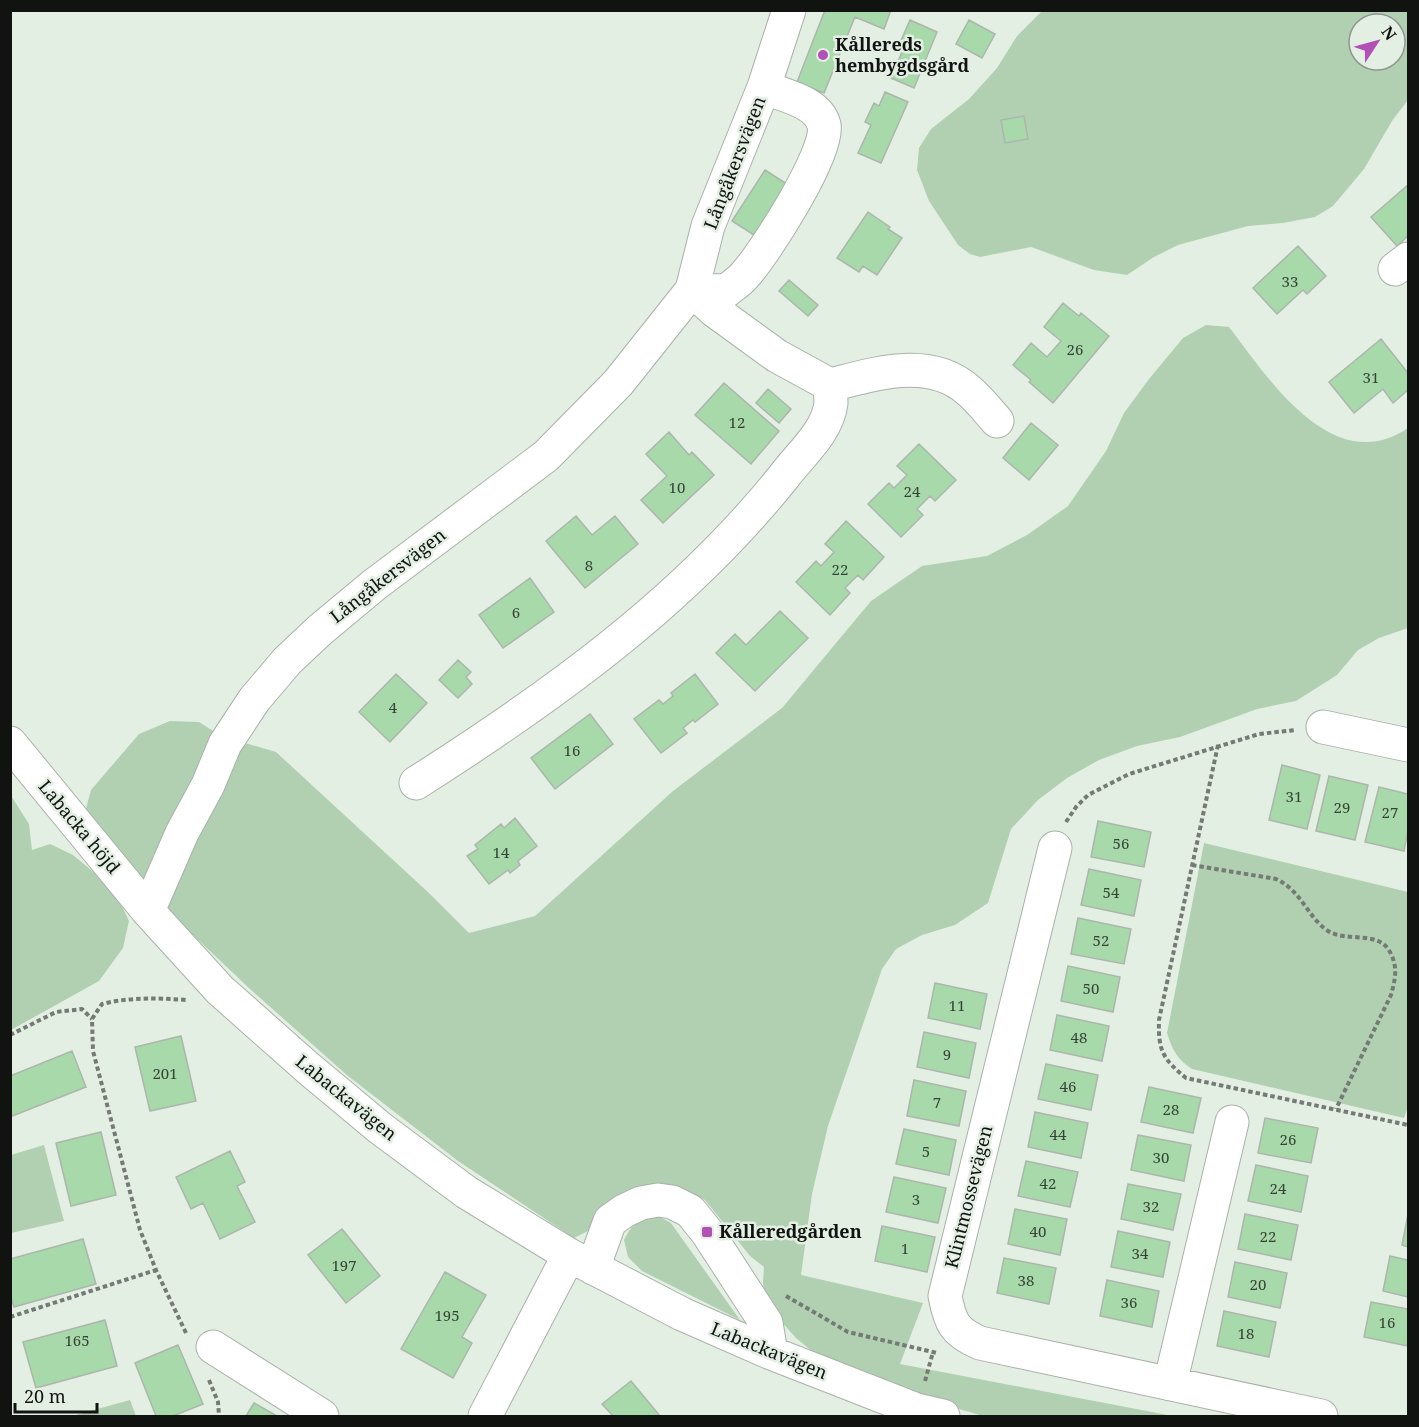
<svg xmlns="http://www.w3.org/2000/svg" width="1419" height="1427" font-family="'Noto Serif',serif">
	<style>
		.green { fill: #b1d0b2; fill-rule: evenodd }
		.building { fill: #a8d9aa; stroke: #acb6ac; stroke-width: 1.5 }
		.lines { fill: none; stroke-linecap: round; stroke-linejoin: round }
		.minor-casing { stroke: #a8b2a8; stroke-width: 35 }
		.path { stroke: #747a74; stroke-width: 4; stroke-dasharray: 4.5 3; stroke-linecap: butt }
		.minor { stroke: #fff; stroke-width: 33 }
		.poi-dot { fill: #b250b7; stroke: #e4efe4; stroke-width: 2 }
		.labels { text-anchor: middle; stroke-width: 5; stroke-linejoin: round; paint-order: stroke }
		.number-label { font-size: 15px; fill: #364436 }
		.poi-label { font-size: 18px; font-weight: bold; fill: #101310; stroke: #e4efe4; text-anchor: start }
		.street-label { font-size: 18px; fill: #101310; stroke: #e4efe4 }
	</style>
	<rect width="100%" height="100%" fill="#e4efe4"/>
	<!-- green -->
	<path class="green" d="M1042,11H1408V100L1392,121L1364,169L1333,206L1315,217L1283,223L1248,226L1178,245L1154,257L1127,275L1094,270L1031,247L980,257L970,254L958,245L929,201L917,170L919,148L931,129L969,99L997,68L1017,36ZM1359,24H1395V60H1359Z
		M1206,325L1229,327C1268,378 1333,479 1408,428V628L1379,638L1358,650L1337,675L1296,701L1257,709L1180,737L1137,746L1099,760L1067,778L1038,800L1011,829L988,903L955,925L922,935L896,949L882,969L828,1126L812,1194L801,1275L923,1303L900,1364L1173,1416H983L880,1386L824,1361L796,1338L771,1310L764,1297L763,1282L764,1267L750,1256L705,1200L683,1188H635L618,1198L590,1230L574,1238L458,1161L348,1076L250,989L135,880L84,816L91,790L139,734L170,721L199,722L221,736L276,752L429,893L469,933L535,916L673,791L782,708L871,601L922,566L987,556L1027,535L1068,506L1106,451L1124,413L1149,379L1183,338Z
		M10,794L29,824L32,850L50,844L73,855L114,889L129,921L123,948L99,981L11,1030Z
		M1204,843L1408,892V1107L1404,1118L1192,1069C1178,1060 1172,1050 1167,1033Z
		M44,1145L64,1221L11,1233V1155Z
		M660,1217L671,1223L740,1320L642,1271L628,1257L624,1240C633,1222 639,1219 660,1217Z
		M130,1400L136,1416H72Z"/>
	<!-- building -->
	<path class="building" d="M825,10H891L884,29L855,17L824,93L797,82Z
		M910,20L937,32L914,88L891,78L904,47L899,45Z
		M969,20L995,34L982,58L956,44Z
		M885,92L908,102L881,163L858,153L871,125L865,122L874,103L879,106Z
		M1024,116L1028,139L1005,143L1001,120Z
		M765,170L790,186L757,237L732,221Z
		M1408,185V236L1397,246L1371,217Z
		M868,212L890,227L888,229L902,238L877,275L863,266L859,272L837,258Z
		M1298,246L1326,276L1307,294L1303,290L1277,314L1253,288Z
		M789,280L818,305L808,316L779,291Z
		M1063,303L1079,316L1081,313L1109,336L1053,403L1029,382L1031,380L1013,365L1031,343L1047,357L1061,341L1044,327Z
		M1381,339L1408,373V390L1393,403L1383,389L1354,413L1329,382Z
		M724,383L779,431L751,464L695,415Z
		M768,389L791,409L779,423L756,403Z
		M1031,423L1058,445L1029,480L1003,458Z
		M669,432L689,455L692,452L714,475L663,523L641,500L667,476L646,454Z
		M919,444L956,480L935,501L930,496L917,509L923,515L901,537L868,504L889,483L894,488L907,475L897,466Z
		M576,516L592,535L615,516L638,544L585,588L546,541Z
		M846,521L884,557L863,580L858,575L845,588L850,593L830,615L796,582L816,561L821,566L834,552L825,544Z
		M530,578L554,612L503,648L479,615Z
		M780,611L808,638L755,691L716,653L735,634L746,645Z
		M458,660L471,672L466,677L472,684L458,698L439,680Z
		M396,674L427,703L390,742L359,712Z
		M695,674L718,704L695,722L693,720L683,728L687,733L661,753L634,719L659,700L663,704L673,696L671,693Z
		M590,714L613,744L555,789L531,758Z
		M1282,765L1320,775L1307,829L1269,820Z
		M1329,776L1368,785L1355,840L1316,831Z
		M1379,787L1408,794V831L1404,851L1365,842Z
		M515,818L537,846L518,861L520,865L510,873L508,870L489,884L467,856L478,849L475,845L501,824L504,828Z
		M1098,821L1151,832L1144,867L1091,857Z
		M1089,869L1141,880L1134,916L1081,905Z
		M1078,918L1131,929L1124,964L1071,954Z
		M1068,966L1120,977L1113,1012L1061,1001Z
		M935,983L987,994L980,1029L928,1018Z
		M1057,1015L1109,1026L1102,1061L1050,1050Z
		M924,1032L976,1043L969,1078L917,1067Z
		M181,1036L196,1101L150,1111L135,1047Z
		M72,1051L86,1087L10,1117V1076Z
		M1046,1064L1098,1075L1091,1110L1038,1099Z
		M914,1080L966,1091L959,1126L907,1116Z
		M1149,1087L1201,1098L1193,1133L1141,1122Z
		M1035,1112L1088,1123L1081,1158L1028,1147Z
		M1265,1118L1318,1128L1311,1163L1258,1153Z
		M904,1129L956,1140L949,1175L896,1164Z
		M101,1132L116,1195L71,1206L56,1143Z
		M1138,1135L1191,1145L1184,1181L1131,1170Z
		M230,1151L245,1182L237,1186L255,1222L220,1239L203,1203L191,1209L176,1177Z
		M1026,1161L1078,1172L1070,1207L1018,1196Z
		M1256,1165L1308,1176L1301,1212L1248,1201Z
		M894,1177L946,1188L938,1223L886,1212Z
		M1128,1184L1181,1194L1173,1230L1121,1219Z
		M1015,1209L1067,1219L1060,1255L1008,1244Z
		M1245,1214L1298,1225L1291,1260L1238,1249Z
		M1408,1214V1247L1402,1245Z
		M882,1226L935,1237L927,1272L875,1261Z
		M342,1229L380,1276L346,1303L308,1255Z
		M1118,1231L1170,1242L1163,1277L1111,1267Z
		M83,1239L96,1284L14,1307L10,1294V1259Z
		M1390,1256L1408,1260V1297L1383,1291Z
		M1004,1258L1056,1268L1049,1304L997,1293Z
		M1235,1262L1287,1273L1280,1308L1228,1297Z
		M445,1272L486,1295L462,1337L472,1343L453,1378L401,1349Z
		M1107,1280L1159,1291L1152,1327L1100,1316Z
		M1371,1302L1408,1309V1346L1364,1337Z
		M1224,1311L1276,1322L1269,1357L1217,1346Z
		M105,1320L117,1366L36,1388L23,1342Z
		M178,1345L203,1404L173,1416H156L135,1363Z
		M631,1381L660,1416H613L602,1404Z
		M254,1403L277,1416H246Z"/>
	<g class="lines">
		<!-- minor casing -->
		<g class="minor-casing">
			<path id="minor" d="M1395,269L1408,259
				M692,290L715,311L777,356L830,385C875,374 929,356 968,390C979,399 988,411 997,421
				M692,290L726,291C732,286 739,282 744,276C763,256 831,150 824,125C818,101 783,96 764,87
				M1323,727L1408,745
				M10,743L148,911L220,990L308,1068L380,1128L466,1192L569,1255L682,1314L771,1353L917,1410L943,1416
				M416,783C551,697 684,602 785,475C801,454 828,431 831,403C831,397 830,391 830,385
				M1055,848L945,1296C950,1322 954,1332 980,1343L1321,1416
				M148,911L182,833L208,785L225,744L254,700L287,661L320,630L374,585L546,456L618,383L692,290L708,226L764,87L789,10
				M593,1268L610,1221L624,1211L641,1203L658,1200L672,1202L690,1211L707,1232L766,1323L771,1353
				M213,1347L322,1416
				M1170,1384L1232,1122
				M485,1416L569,1255"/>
		</g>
		<!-- path -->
		<path class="path" d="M1218,745L1159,1020C1158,1051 1163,1059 1186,1078L1408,1125
			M1066,822L1076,807L1088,795L1129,774L1259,734L1295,730
			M1192,865L1276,879C1303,892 1307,917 1328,931C1347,943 1380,929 1391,954C1398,968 1395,980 1391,995L1336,1109
			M10,1035L56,1012L82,1009L92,1019
			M786,1296L848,1332L937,1353
			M10,1317L156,1270
			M186,1333L156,1270L140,1230L93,1051L92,1019L102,1004C130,997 158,998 187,1000
			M209,1380L218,1402L219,1416
			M925,1381L933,1352"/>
		<!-- minor -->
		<use href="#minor" class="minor"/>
	</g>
	<!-- markers -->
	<g class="poi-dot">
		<circle cx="823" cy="55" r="6"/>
		<rect x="701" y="1226" width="12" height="12" rx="3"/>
	</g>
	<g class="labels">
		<!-- number labels -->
		<g class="number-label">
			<text x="1290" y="287">33</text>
			<text x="1075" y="355">26</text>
			<text x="1371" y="383">31</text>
			<text x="737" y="428">12</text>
			<text x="677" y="493">10</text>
			<text x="912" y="497">24</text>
			<text x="589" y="571">8</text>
			<text x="840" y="575">22</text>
			<text x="516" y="618">6</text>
			<text x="393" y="713">4</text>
			<text x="572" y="756">16</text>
			<text x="1294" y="802">31</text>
			<text x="1342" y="813">29</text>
			<text x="1390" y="818">27</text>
			<text x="1121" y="849">56</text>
			<text x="501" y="858">14</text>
			<text x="1111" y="898">54</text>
			<text x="1101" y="946">52</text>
			<text x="1091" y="994">50</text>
			<text x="957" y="1011">11</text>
			<text x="1079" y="1043">48</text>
			<text x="947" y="1060">9</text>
			<text x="165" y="1079">201</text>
			<text x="1068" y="1092">46</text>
			<text x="937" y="1108">7</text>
			<text x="1171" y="1115">28</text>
			<text x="1058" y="1140">44</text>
			<text x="1288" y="1145">26</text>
			<text x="926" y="1157">5</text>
			<text x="1161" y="1163">30</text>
			<text x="1048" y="1189">42</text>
			<text x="1278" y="1194">24</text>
			<text x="916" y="1205">3</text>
			<text x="1151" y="1212">32</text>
			<text x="1038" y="1237">40</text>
			<text x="1268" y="1242">22</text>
			<text x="905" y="1254">1</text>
			<text x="1140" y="1259">34</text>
			<text x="344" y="1271">197</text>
			<text x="1026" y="1286">38</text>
			<text x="1258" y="1290">20</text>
			<text x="1129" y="1308">36</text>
			<text x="447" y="1321">195</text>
			<text x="1387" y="1328">16</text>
			<text x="1246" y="1339">18</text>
			<text x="77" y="1346">165</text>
		</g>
		<!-- poi labels -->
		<g class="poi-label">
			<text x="835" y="51">Kållereds<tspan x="835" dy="21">hembygdsgård</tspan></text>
			<text x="719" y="1238">Kålleredgården</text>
		</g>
		<!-- street labels -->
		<g class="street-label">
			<text transform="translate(735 163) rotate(-69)" y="6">Långåkersvägen</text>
			<text transform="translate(388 576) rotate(-38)" y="6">Långåkersvägen</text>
			<text transform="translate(79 827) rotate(50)" y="6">Labacka höjd</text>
			<text transform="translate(346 1098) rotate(39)" y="6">Labackavägen</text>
			<text transform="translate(969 1197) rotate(-76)" y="6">Klintmossevägen</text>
			<text transform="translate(769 1351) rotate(22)" y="6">Labackavägen</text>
		</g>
	</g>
	<!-- border -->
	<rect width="1419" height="1427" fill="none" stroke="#101310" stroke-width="24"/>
	<!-- north arrow -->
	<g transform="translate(1377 42) rotate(54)"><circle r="28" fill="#e4efe4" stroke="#8f978f" stroke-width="1.5"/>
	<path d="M0-4.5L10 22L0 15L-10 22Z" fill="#b250b7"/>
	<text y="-9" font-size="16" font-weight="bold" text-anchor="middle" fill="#101310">N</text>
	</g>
	<!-- scale -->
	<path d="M15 1403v9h82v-9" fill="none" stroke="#101310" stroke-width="3"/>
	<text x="24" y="1403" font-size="18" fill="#101310" stroke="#e4efe4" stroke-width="4.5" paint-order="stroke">20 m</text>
</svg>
